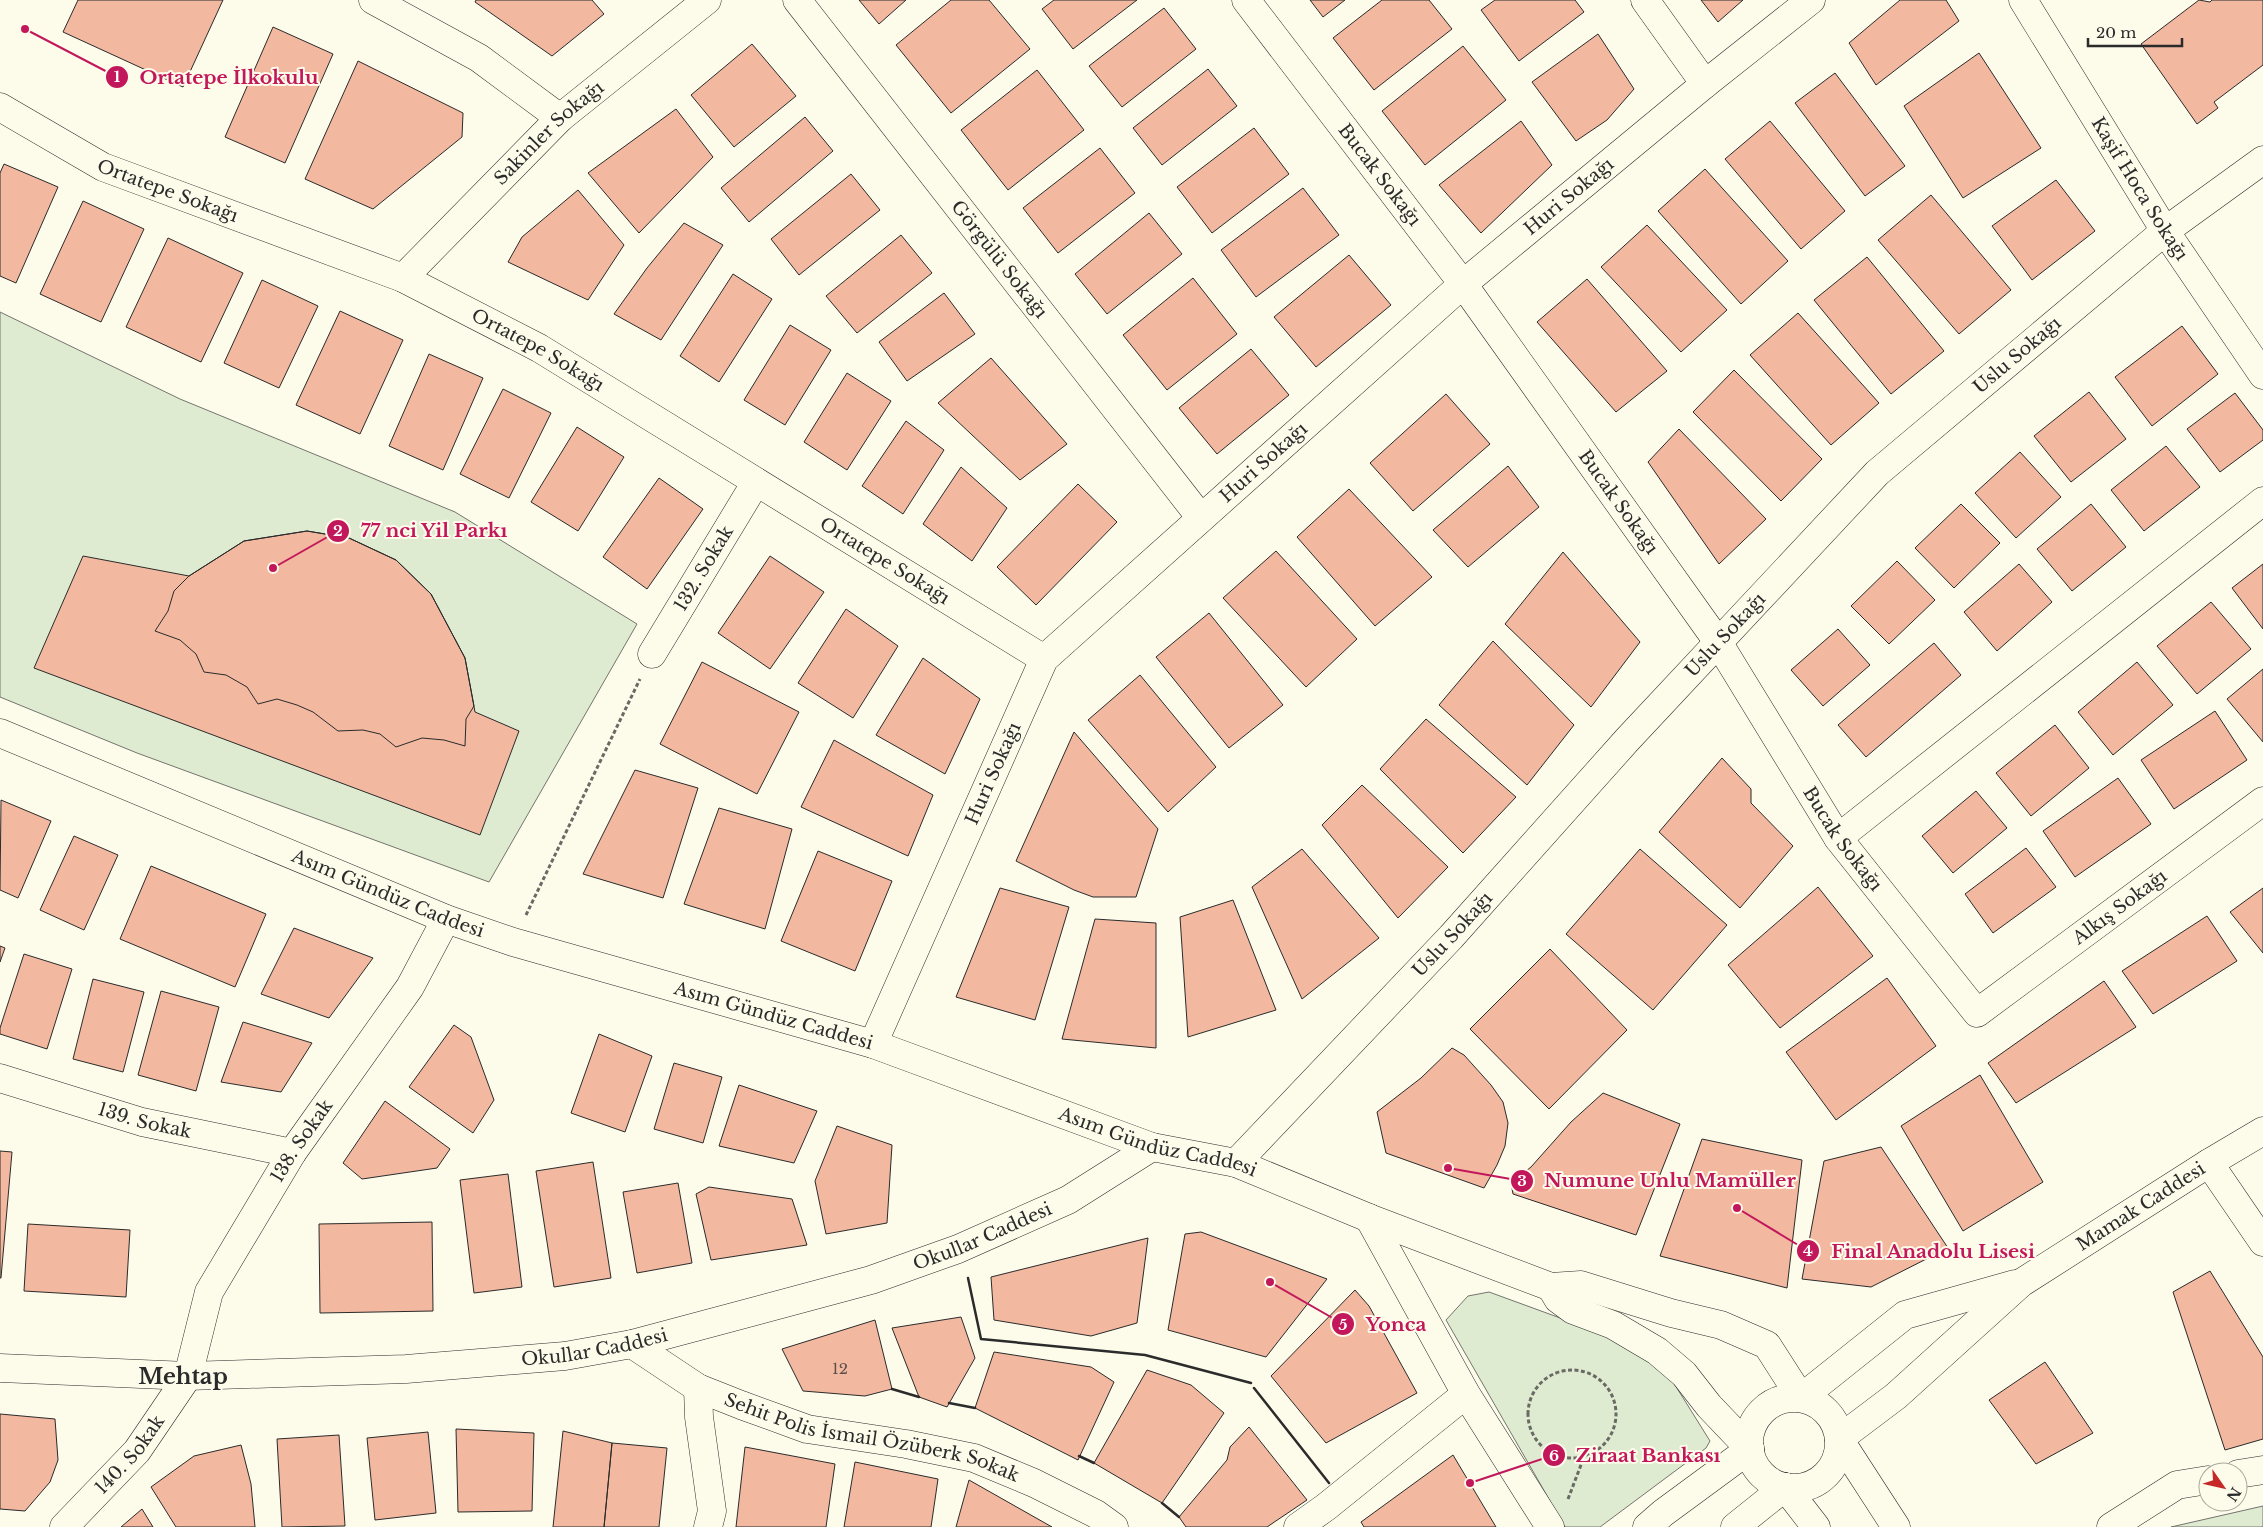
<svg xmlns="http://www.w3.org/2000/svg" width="2263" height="1527" font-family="'Libre Baskerville',serif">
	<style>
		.green { fill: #deebd1; stroke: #74746e }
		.building { fill: #f2b8a0; stroke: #2b2b2b }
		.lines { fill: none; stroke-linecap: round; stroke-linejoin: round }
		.minor-casing { stroke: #2b2b2b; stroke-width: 29 }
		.tertiary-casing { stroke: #2b2b2b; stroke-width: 29 }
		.primary-casing { stroke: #2b2b2b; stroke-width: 29 }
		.path { stroke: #6a6964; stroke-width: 3; stroke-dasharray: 4 2.5; stroke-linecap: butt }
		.minor { stroke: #fdfbea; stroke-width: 28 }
		.tertiary { stroke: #fdfbea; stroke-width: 28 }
		.primary { stroke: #fdfbea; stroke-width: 28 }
		.wall { stroke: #2b2b2b; stroke-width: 2.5 }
		.labels { text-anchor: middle; stroke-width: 4; stroke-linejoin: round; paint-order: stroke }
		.number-label { font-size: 15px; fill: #5d4e48 }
		.street-label { font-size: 18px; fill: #2b2b2b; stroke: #fdfbea }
		.district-label { font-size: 22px; font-weight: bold; fill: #2b2b2b; stroke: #fdfbea }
		.leader { fill: none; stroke: #c2185b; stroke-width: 2 }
		.callout-dot { fill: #c2185b; stroke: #fdfbea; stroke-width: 2 }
		.mark-label { font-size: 15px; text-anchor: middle; font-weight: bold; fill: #fff }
		.callout-label { font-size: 19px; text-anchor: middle; font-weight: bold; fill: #c2185b; stroke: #fdfbea; stroke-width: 4; stroke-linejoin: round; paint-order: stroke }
	</style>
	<rect width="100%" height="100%" fill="#fdfbea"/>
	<!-- green -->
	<path class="green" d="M0,312L180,399L455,512L637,624L489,882L137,753L0,697Z
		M1489,1292L1615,1338L1670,1377L1710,1441L1706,1448L1600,1527H1565L1446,1320L1468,1296Z
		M2263,1506V1527H2171Z"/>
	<!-- building -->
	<path class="building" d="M78,0H223L183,87L63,32Z
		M476,0H592L604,14L552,56L475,2Z
		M859,0H906L879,24Z
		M951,0H989L1030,49L951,113L896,45Z
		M1054,0H1137L1073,49L1042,9Z
		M1310,0H1345L1323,17Z
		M1382,0H1429L1452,29L1374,90L1333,38Z
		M1495,0H1575L1584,12L1519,61L1481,10Z
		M1701,0H1743L1718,22Z
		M1900,0H1946L1959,21L1876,85L1849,43Z
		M2199,0L2210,2L2212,0H2263V65L2214,102L2218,108L2197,124L2141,44Z
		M1164,8L1196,49L1122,107L1089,66Z
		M273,27L333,54L285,163L225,137Z
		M1598,34L1634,89L1607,120L1576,141L1532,82Z
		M752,44L796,96L734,147L691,95Z
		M1463,46L1506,100L1425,165L1382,111Z
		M1979,53L2041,148L1963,198L1904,106Z
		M358,61L463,113L462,137L373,209L305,179Z
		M1208,69L1237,106L1162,165L1133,128Z
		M1037,70L1084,130L1008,190L961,130Z
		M1835,73L1905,166L1865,196L1795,103Z
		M676,109L713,157L639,233L588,173Z
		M805,117L833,151L749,222L721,188Z
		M1521,121L1552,165L1481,233L1439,185Z
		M1770,121L1845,211L1801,249L1725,159Z
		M1254,128L1289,174L1212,233L1177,187Z
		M1100,148L1135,193L1058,253L1023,208Z
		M4,164L58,187L16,283L0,276V173Z
		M1705,169L1788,261L1741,304L1658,211Z
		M851,174L880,210L799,275L771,239Z
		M2056,180L2095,231L2032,280L1992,226Z
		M1303,188L1339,235L1256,297L1221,250Z
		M578,190L624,245L588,300L508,262L522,237Z
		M1931,195L2011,290L1959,334L1878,240Z
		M83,201L144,229L101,322L40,294Z
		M1149,213L1182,254L1107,314L1075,274Z
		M684,223L723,245L661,340L614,314L647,268Z
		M1647,225L1727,310L1681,352L1601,267Z
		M901,235L932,273L857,333L826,296Z
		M168,238L243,273L201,362L126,327Z
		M1349,255L1391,305L1316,367L1274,317Z
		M1867,257L1944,351L1891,394L1814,300Z
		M733,274L772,299L719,382L680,356Z
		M1193,278L1237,334L1167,390L1123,335Z
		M1587,279L1667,371L1616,412L1537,322Z
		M262,280L318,306L279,388L224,363Z
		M944,293L975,334L907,381L879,342Z
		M340,311L403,340L360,434L296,405Z
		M1798,313L1879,403L1831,445L1750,355Z
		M790,325L831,350L785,425L744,400Z
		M2182,326L2218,374L2152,426L2115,377Z
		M1251,349L1289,395L1217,454L1179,408Z
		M429,354L483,378L443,470L389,446Z
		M991,358L1067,444L1020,480L938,403Z
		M1734,370L1822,459L1781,501L1693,412Z
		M847,373L891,401L847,470L804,442Z
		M503,389L551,413L509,498L460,474Z
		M2089,392L2126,439L2071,482L2034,436Z
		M2235,393L2263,430V440L2220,472L2187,429Z
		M1446,394L1490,444L1413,511L1370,463Z
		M906,421L944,450L903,514L862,486Z
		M577,427L624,457L578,531L531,502Z
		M1679,429L1766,519L1719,564L1648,462Z
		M2166,446L2200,487L2144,531L2111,490Z
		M2020,452L2061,497L2016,538L1975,493Z
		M1508,466L1539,507L1468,567L1433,530Z
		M961,467L1007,508L972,561L923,524Z
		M659,478L703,509L647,589L603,557Z
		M1078,484L1117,522L1036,605L997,567Z
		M1349,489L1432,577L1375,626L1297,537Z
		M1961,504L2000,543L1954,588L1915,548Z
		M2091,504L2126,547L2072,591L2037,549Z
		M307,531L349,538L396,560L431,594L465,658L475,712L519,731L480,835L34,668L83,556L189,576L244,541Z
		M307,531L349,538L396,560L431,594L465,658L474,706L466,719L465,746L444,740L422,738L396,747L380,734L363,730L338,731L313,712L297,705L277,699L258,704L247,687L226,675L204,672L196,654L180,640L155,631L168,611L174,591L189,576L244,541Z
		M1276,551L1357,639L1306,687L1223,598Z
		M1563,552L1640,642L1591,707L1505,624Z
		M770,556L824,592L770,669L718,633Z
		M1897,561L1935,600L1889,644L1851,606Z
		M2019,564L2052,602L1997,651L1964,612Z
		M2263,564V629L2232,588Z
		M2211,602L2251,649L2197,694L2157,646Z
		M846,609L898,646L853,718L798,683Z
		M1209,613L1283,705L1229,748L1156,657Z
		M1838,629L1870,665L1823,706L1791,670Z
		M1493,641L1574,725L1527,785L1439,705Z
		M1934,643L1961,675L1866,757L1838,725Z
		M923,658L980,699L945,774L876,735Z
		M702,662L799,712L757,794L660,744Z
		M2137,662L2173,705L2113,755L2078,712Z
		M2263,669V742L2227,699Z
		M1140,675L1216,767L1168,812L1088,720Z
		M2215,711L2247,760L2174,809L2141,760Z
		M1426,719L1516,797L1463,853L1380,769Z
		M2055,725L2089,768L2031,816L1996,773Z
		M1074,732L1158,829L1136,897H1093L1074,890L1016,861Z
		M834,740L933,795L908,856L801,807Z
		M1722,758L1751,789V803L1793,846L1740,908L1659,832Z
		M635,770L698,788L663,898L583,874Z
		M2118,778L2151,824L2075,877L2043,831Z
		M1362,785L1448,867L1398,918L1322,825Z
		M1976,791L2007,828L1953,873L1922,836Z
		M1,800L51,821L18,898L0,890Z
		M719,808L792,829L765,929L684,904Z
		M74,836L118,855L84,930L40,910Z
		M2026,848L2056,887L1993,933L1965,894Z
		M1302,849L1379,938L1302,999L1252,887Z
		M1640,849L1727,925L1653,1010L1566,934Z
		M818,851L892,881L855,971L781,941Z
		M151,866L266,914L235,987L120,939Z
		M1818,887L1873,956L1780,1028L1728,965Z
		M1000,888L1069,907L1035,1020L956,997Z
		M2263,888V953L2230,912Z
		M1233,900L1276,1010L1188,1037L1180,917Z
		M2207,916L2237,961L2153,1014L2122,971Z
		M1095,919L1156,923V1048L1062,1039Z
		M294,928L373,958L329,1018L261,994Z
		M0,946L5,948L0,962Z
		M1550,949L1627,1030L1549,1109L1470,1029Z
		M24,954L72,969L47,1049L0,1034V1028Z
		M1887,978L1936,1046L1836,1120L1786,1052Z
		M93,979L144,992L123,1072L73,1059Z
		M2104,981L2136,1027L2016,1103L1988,1063Z
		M161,991L219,1007L196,1091L138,1075Z
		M243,1022L312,1043L281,1092L221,1082Z
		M454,1025L471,1037L494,1100L473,1133L409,1087Z
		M599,1034L652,1056L625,1132L571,1113Z
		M1452,1048L1464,1055L1491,1085L1503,1102L1508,1123L1505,1146L1497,1165L1484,1188L1386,1153L1377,1112L1421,1078Z
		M674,1063L722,1077L703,1143L654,1129Z
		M1980,1075L2043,1182L1963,1231L1901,1126Z
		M739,1085L817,1111L794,1163L719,1146Z
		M1603,1093L1680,1124L1636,1235L1513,1194L1511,1183L1531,1167L1571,1122Z
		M385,1101L450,1149L437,1168L362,1179L343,1163Z
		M837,1126L892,1145L887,1223L826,1234L815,1181Z
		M1702,1139L1802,1160L1787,1288L1660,1256Z
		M1881,1147L1948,1248L1871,1287L1802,1279L1824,1161Z
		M0,1151L12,1152L1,1278H0Z
		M593,1162L611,1278L554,1287L536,1171Z
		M508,1174L522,1287L474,1293L460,1180Z
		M678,1183L692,1263L637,1273L623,1192Z
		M709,1187L792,1199L807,1245L711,1260L696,1194Z
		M432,1222L433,1311L320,1313L319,1224Z
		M28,1224L130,1230L126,1297L24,1291Z
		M1201,1232L1327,1279L1266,1357L1168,1330L1185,1234Z
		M1148,1238L1137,1323L1091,1336L994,1320L991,1277Z
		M2210,1271L2263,1357V1439L2225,1450L2173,1292Z
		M1355,1290L1369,1306L1417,1393L1326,1443L1271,1376Z
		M961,1317L975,1358L947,1407L919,1397L892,1328Z
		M875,1320L892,1389L865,1396L803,1391L782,1349Z
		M994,1352L1091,1367L1114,1382L1078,1460L975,1408Z
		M2045,1362L2093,1433L2036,1464L1989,1400Z
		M1147,1370L1191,1385L1224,1413L1162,1503L1094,1463Z
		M0,1414L55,1419L58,1460L50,1482L25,1511L0,1509Z
		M1249,1427L1307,1500L1267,1527H1186L1179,1517L1227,1460L1230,1447Z
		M456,1429L534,1433L532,1511L458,1512Z
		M563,1431L612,1443L604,1527H553Z
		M428,1432L436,1513L375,1520L367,1438Z
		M339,1435L345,1526L282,1527L277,1439Z
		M612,1443L667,1448L659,1527H604Z
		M241,1445L251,1484L255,1527H176L151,1487L194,1456Z
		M745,1447L835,1464L826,1527H736Z
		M1453,1455L1496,1527H1364L1361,1522Z
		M855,1462L938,1479L931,1527H844Z
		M969,1480L1052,1527H956Z
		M142,1509L153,1527H121Z"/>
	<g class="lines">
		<!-- minor casing -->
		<g class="minor-casing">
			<g id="minor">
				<path d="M373,0L479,58L560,118"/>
				<path id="s1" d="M797,0L1201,518"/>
				<path id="s2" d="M1246,0L1463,284L1718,642L1838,838L1977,1013L2263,801"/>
				<path d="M1645,0L1705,84"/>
				<path id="s3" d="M2023,0L2165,231L2263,375"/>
				<path id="s4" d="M0,107L103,167L403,278L539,348L1044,659"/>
				<path id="s5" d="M403,278L560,118L707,0"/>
				<path id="s6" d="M652,654L756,482"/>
				<path d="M1838,838L2263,501"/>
				<path id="s7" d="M873,1044L1044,659L1463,284L1705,84L1811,0"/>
				<path id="s8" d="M0,1078L142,1122L292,1153"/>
				<path id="s9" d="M1236,1163L1451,937L1627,740L1877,473L2165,231L2263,160"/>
				<path d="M2209,1163L2263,1242"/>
				<path d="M1369,1218L1466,1394L1550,1527"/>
				<path id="s10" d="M632,1344L698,1388L741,1405L807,1429L906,1444L974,1458L1034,1483L1096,1514L1114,1527"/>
				<path d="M698,1388L699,1417L712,1511L708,1527"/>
				<path d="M1839,1439L1896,1527"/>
				<path d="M2238,1474L2263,1470"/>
				<path d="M1785,1487L1816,1527"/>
				<path id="s11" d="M64,1527L137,1451L188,1376L209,1292L292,1153L410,987L446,919"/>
				<path d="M1298,1527L1326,1507L1466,1394"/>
				<path d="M2111,1527L2177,1485L2208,1480"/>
			</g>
		</g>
		<!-- tertiary casing -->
		<g class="tertiary-casing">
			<g id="tertiary">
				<path id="s12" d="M0,733L446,919L513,942L873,1044L1152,1147L1236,1163L1369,1218L1551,1287L1581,1285L1671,1313L1721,1325L1767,1345L1801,1398"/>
				<path d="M1551,1287L1558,1299L1573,1310L1613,1325L1657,1351L1684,1374L1709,1406L1750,1449"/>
				<path id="s13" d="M0,1368L188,1376L406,1369L565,1356L632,1344L871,1280L958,1249L1068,1200L1152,1147"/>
			</g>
		</g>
		<!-- primary casing -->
		<g class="primary-casing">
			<g id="primary">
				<path d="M1801,1398L1905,1315L2015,1284"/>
				<circle cx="1794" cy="1443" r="45"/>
				<path id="s14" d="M1839,1439L1896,1396L2021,1283L2209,1163L2263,1131"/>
				<path d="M1647,1527L1663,1513L1750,1449"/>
				<path d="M1735,1527L1785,1487"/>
			</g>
		</g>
		<!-- path -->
		<path class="path" d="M526,915L640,679
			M1528 1414a44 44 0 1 1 88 0a44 44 0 1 1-88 0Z
			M1568,1499L1584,1457"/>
		<!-- minor -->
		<use href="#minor" class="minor"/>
		<!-- tertiary -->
		<use href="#tertiary" class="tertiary"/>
		<!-- primary -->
		<use href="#primary" class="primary"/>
		<!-- wall -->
		<path class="wall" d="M968,1278L981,1339L1145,1355L1251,1383
			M1254,1388L1329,1483
			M892,1389L919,1397
			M949,1403L975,1408
			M1079,1456L1094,1463
			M1162,1503L1179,1517"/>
	</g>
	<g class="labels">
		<!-- number labels -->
		<g class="number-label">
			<text x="840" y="1374">12</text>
		</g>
		<!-- street labels -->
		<g class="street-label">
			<text dy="6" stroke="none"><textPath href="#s5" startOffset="206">Sakinler Sokağı</textPath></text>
			<text dy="6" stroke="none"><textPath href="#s2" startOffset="220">Bucak Sokağı</textPath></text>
			<text dy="6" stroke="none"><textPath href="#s3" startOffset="222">Kaşif Hoca Sokağı</textPath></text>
			<text dy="6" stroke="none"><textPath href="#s4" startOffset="188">Ortatepe Sokağı</textPath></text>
			<text dy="6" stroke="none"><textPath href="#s7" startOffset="1121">Huri Sokağı</textPath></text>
			<text dy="6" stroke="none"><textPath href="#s1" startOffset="329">Görgülü Sokağı</textPath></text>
			<text dy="6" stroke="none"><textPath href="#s4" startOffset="592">Ortatepe Sokağı</textPath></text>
			<text dy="6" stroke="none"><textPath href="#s9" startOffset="1125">Uslu Sokağı</textPath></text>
			<text dy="6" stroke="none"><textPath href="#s7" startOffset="716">Huri Sokağı</textPath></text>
			<text dy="6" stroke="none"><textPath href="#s2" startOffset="625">Bucak Sokağı</textPath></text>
			<text dy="6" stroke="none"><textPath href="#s4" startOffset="998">Ortatepe Sokağı</textPath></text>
			<text dy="6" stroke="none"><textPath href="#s6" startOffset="100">132. Sokak</textPath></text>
			<text dy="6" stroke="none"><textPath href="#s9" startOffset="720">Uslu Sokağı</textPath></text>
			<text dy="6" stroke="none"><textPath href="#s7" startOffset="296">Huri Sokağı</textPath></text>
			<text dy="6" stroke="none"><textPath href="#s2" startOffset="1030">Bucak Sokağı</textPath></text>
			<text dy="6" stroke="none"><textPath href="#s12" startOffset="420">Asım Gündüz Caddesi</textPath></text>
			<text dy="6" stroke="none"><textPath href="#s2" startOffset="1428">Alkış Sokağı</textPath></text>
			<text dy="6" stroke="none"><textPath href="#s9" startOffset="315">Uslu Sokağı</textPath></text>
			<text dy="6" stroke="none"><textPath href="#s12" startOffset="825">Asım Gündüz Caddesi</textPath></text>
			<text dy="6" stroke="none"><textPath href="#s8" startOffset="151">139. Sokak</textPath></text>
			<text dy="6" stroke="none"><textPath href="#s11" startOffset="460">138. Sokak</textPath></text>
			<text dy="6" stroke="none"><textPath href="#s12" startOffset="1230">Asım Gündüz Caddesi</textPath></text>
			<text dy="6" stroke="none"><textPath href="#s14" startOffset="382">Mamak Caddesi</textPath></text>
			<text dy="6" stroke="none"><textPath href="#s13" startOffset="1001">Okullar Caddesi</textPath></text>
			<text dy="6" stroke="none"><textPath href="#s13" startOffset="596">Okullar Caddesi</textPath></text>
			<text dy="6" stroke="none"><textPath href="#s10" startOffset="261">Sehit Polis İsmail Özüberk Sokak</textPath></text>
			<text dy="6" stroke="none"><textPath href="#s11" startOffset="98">140. Sokak</textPath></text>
		</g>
		<!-- district labels -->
		<g class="district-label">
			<text x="183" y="1384">Mehtap</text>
		</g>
	</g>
	<!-- callouts -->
	<path class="leader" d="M25 29L117 77M273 568L338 531M1448 1168L1522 1181M1737 1208L1808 1251M1270 1282L1343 1324M1470 1483L1554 1455"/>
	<g class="callout-dot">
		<circle cx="25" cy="29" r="5"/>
		<circle cx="273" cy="568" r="5"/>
		<circle cx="1448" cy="1168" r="5"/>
		<circle cx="1737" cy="1208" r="5"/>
		<circle cx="1270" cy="1282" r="5"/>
		<circle cx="1470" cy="1483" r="5"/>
		<circle cx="117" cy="77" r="12"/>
		<circle cx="338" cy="531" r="12"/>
		<circle cx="1522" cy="1181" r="12"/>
		<circle cx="1808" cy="1251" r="12"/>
		<circle cx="1343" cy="1324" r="12"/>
		<circle cx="1554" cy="1455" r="12"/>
	</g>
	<g class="mark-label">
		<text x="117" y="82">1</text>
		<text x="338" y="536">2</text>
		<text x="1522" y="1186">3</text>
		<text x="1808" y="1256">4</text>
		<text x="1343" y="1330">5</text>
		<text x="1554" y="1461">6</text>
	</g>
	<g class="callout-label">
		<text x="229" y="84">Ortatepe İlkokulu</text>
		<text x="434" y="537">77 nci Yil Parkı</text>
		<text x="1670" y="1187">Numune Unlu Mamüller</text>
		<text x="1933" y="1258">Final Anadolu Lisesi</text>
		<text x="1396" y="1331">Yonca</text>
		<text x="1648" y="1462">Ziraat Bankası</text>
	</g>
	<!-- north arrow -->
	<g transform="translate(2223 1487) rotate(124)"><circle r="24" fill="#fdfbea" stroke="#a9a89e"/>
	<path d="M0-4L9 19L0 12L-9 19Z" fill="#c62828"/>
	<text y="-8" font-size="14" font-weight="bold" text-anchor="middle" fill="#2b2b2b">N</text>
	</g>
	<!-- scale -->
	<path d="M2088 38v8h94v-8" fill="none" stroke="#2b2b2b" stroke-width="2.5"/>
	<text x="2096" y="38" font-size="15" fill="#2b2b2b" stroke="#fdfbea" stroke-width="4" paint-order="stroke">20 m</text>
</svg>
